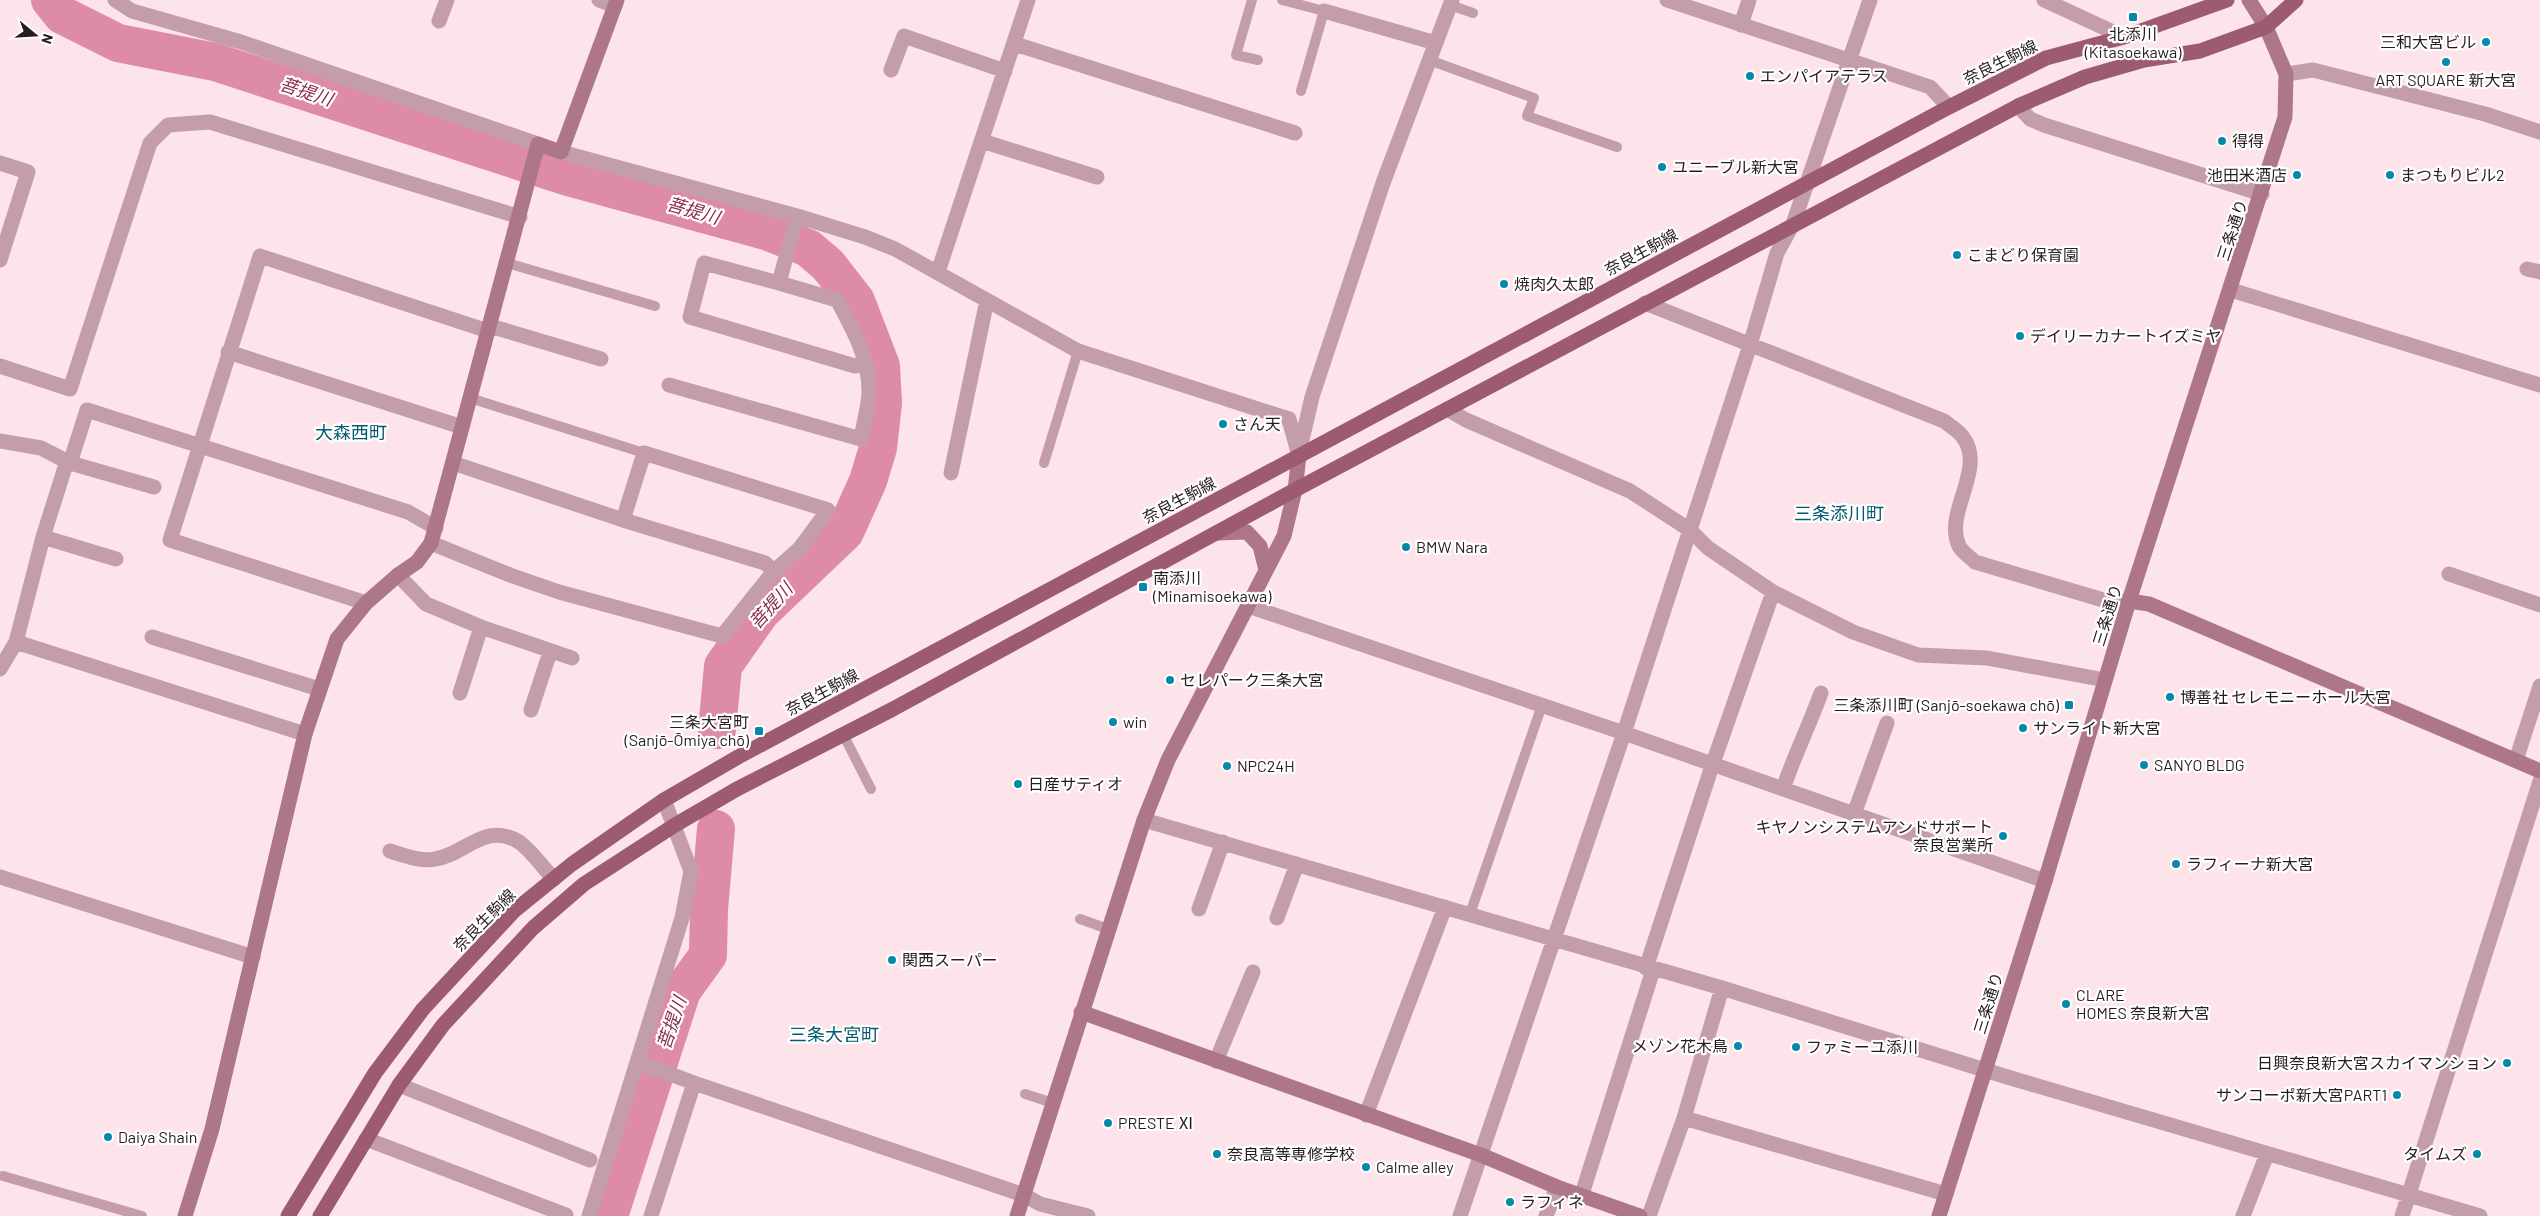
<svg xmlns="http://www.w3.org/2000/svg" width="2540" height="1216" font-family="Barlow,'Noto Sans JP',sans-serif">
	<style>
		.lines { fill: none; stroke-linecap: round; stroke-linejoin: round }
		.river { stroke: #de8ca5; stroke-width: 38 }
		.lane { stroke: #c39da7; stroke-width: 10 }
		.street { stroke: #c39da7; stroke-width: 15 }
		.secondary { stroke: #ad7787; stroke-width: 15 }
		.primary { stroke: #9c5b6f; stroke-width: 15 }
		.poi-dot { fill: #0688aa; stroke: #fff; stroke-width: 2 }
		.labels { text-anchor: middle; stroke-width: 4.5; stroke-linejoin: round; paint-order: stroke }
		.poi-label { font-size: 16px; fill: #271c1f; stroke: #fff; text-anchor: start }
		.street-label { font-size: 16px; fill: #271c1f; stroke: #fff }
		.water-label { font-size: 18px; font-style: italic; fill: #88294e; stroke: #fff }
		.neighbourhood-label { font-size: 18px; fill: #055a71; stroke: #fff }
	</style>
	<rect width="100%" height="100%" fill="#fce4ea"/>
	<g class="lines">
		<!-- river -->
		<path class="river" d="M50,0L62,15L118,43L215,62L568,177L769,232L808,248L828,265L856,301L881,366L883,403L878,448L868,481L845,532L761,612L723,666L717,730
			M609,1216L682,991L708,955L709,909L716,829"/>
		<!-- lane -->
		<path class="lane" d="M1252,0L1236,55L1258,60
			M1282,0L1324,11L1301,91
			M1450,5L1473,13
			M1429,60L1534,98L1527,116L1617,147
			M507,263L655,306
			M470,398L644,453
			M1044,463L1078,351
			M843,734L871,789
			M1470,914L1542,705
			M1080,919L1108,929
			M1025,1094L1053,1103
			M3,1176L142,1216"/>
		<!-- street -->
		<path class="street" d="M115,0L132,11L241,42L538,144
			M599,0L615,6
			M1667,0L1930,87L1949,107
			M2044,0L2124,37
			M1324,11L1436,43
			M439,21L447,0
			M1741,25L1749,0
			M1015,44L1295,133
			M891,70L904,36L1005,71
			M2286,74L2313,70L2485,114L2540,132
			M2018,106L2030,119L2044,125L2262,194
			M982,141L1097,177
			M561,152L797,216L865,237L895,249L1078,351L1289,419L1299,456
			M0,163L28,172L0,260
			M2527,269L2540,272
			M938,272L1028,0
			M779,283L704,263L690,317L855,366L865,363
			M2231,290L2540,385
			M1645,303L1944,421C1950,426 1958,430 1962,436C1988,468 1943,512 1959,546C1961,551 1970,557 1975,562L2110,602L2129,601
			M490,326L601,359
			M228,352L462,427
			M0,366L70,389L150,143L168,125L210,122L520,217
			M669,385L861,439C863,425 868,409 869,394C870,360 853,329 837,300L779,283L797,216
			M1447,409L1466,420L1630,491L1690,530L1708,548L1773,592L1853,632L1918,655L1987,658L2105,680
			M0,441L41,448L70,463L154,487
			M1299,453L1312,397L1383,183L1452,0
			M70,463L87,410L408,512L436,528
			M453,463L623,520L765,563L774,571
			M951,473L987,300
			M43,537L116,559
			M431,543L510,575L559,592L722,636L774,571L800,548L828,510L644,453L623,520
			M2449,574L2540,605
			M398,575L426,604L481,627L572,658
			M366,603L170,540L260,256L488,331
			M1248,606L1624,733L2045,881
			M152,637L319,689
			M16,642L305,734
			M0,669L16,642L43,537L67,461
			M460,693L481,627
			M531,710L550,652
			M2516,760L2540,686
			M1783,789C1794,756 1809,726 1821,693
			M1854,814L1887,723
			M1144,820L1722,988L2004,1076L2480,1216
			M390,851C403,855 421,862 435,859C465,855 485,821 519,842C531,850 543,868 554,879
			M0,877L253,957
			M1199,909L1223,842
			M1277,918L1297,864
			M1646,968L1712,766L1773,592
			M1216,1061L1253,972
			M638,1062L694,1083
			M399,1085L590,1160
			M1366,1115L1445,907
			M1684,1118L1946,1194
			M366,1139L566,1215
			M1582,1194L1653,970
			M589,1216L682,918L691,871L664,800
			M651,1216L694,1083L1024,1195L1040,1204L1088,1216
			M1460,1216L1624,733L1750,345L1777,253L1793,224L1870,0
			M1546,1216L1557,1187
			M1649,1216L1684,1118L1722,988
			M2243,1216L2267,1154
			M2402,1216L2540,781"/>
		<!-- secondary -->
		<path class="secondary" d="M1217,533L1247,532L1260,546L1266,570
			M2129,601L2149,604L2540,771
			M1081,1012L1481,1155L1557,1187L1640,1216
			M185,1216L212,1129L305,734L337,639L366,603L398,575L417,562L431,543L538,144L561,152L617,0
			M1017,1216L1144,820L1168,760L1284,536L1295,490L1299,456
			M1939,1216L2045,881L2129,601L2285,117L2286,74L2266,27L2249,0"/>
		<!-- primary -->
		<path class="primary" d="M288,1216L375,1073L423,1009L514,911L572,864L664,800L738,757L1949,107L2046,58L2124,37L2227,0
			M320,1216L399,1085L443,1025L533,928L584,884L675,825L737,789L893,709L1295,490L2018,106L2085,77L2144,60L2200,51L2266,27L2296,0"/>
	</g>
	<!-- markers -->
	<g class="poi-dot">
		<rect x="2128" y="12" width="10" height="10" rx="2.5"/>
		<circle cx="2486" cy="42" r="5"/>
		<circle cx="2446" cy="62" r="5"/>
		<circle cx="1750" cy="76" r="5"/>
		<circle cx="2222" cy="141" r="5"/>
		<circle cx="1662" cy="167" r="5"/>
		<circle cx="2297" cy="175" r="5"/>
		<circle cx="2390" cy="175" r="5"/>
		<circle cx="1957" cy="255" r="5"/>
		<circle cx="1504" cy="284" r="5"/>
		<circle cx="2020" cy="336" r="5"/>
		<circle cx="1223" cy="424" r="5"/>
		<circle cx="1406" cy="547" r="5"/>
		<rect x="1138" y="582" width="10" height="10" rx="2.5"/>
		<circle cx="1170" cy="680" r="5"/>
		<circle cx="2170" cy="697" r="5"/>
		<rect x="2064" y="700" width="10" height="10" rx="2.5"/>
		<circle cx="1113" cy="722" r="5"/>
		<circle cx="2023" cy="728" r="5"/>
		<rect x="754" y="726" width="10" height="10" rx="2.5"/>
		<circle cx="2144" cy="765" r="5"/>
		<circle cx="1227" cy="766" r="5"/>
		<circle cx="1018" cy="784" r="5"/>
		<circle cx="2003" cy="836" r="5"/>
		<circle cx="2176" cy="864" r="5"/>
		<circle cx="892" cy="960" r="5"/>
		<circle cx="2066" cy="1004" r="5"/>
		<circle cx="1738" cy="1046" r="5"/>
		<circle cx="1796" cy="1047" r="5"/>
		<circle cx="2507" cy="1063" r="5"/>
		<circle cx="2397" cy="1095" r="5"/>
		<circle cx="1108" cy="1123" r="5"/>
		<circle cx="108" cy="1137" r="5"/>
		<circle cx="1217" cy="1154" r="5"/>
		<circle cx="2477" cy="1154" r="5"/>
		<circle cx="1366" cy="1167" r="5"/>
		<circle cx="1510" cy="1202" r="5"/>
	</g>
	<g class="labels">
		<!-- poi labels -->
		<g class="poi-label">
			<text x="2133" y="40" text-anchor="middle">北添川<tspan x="2133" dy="18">(Kitasoekawa)</tspan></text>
			<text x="2476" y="48" text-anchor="end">三和大宮ビル</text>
			<text x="1760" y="82">エンパイアテラス</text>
			<text x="2446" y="86" text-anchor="middle">ART SQUARE 新大宮</text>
			<text x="2232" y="147">得得</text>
			<text x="1672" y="173">ユニーブル新大宮</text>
			<text x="2287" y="181" text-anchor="end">池田米酒店</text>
			<text x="2400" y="181">まつもりビル2</text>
			<text x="1967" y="261">こまどり保育園</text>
			<text x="1514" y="290">焼肉久太郎</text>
			<text x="2030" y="342">デイリーカナートイズミヤ</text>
			<text x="1233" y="430">さん天</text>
			<text x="1416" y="553">BMW Nara</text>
			<text x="1153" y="584">南添川<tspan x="1153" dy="18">(Minamisoekawa)</tspan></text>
			<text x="1180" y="686">セレパーク三条大宮</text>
			<text x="2180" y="703">博善社 セレモニーホール大宮</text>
			<text x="2059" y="711" text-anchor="end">三条添川町 (Sanjō-soekawa chō)</text>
			<text x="749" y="728" text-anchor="end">三条大宮町<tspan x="749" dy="18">(Sanjō-Ōmiya chō)</tspan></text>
			<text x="1123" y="728">win</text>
			<text x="2033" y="734">サンライト新大宮</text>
			<text x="2154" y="771">SANYO BLDG</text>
			<text x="1237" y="772">NPC24H</text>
			<text x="1028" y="790">日産サティオ</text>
			<text x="1993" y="833" text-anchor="end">キヤノンシステムアンドサポート<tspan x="1993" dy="18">奈良営業所</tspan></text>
			<text x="2186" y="870">ラフィーナ新大宮</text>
			<text x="902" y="966">関西スーパー</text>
			<text x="2076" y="1001">CLARE<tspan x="2076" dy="18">HOMES 奈良新大宮</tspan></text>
			<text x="1728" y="1052" text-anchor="end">メゾン花木鳥</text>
			<text x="1806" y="1053">ファミーユ添川</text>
			<text x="2497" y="1069" text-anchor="end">日興奈良新大宮スカイマンション</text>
			<text x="2387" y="1101" text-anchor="end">サンコーポ新大宮PART1</text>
			<text x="1118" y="1129">PRESTE Ⅺ</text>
			<text x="118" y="1143">Daiya Shain</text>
			<text x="1227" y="1160">奈良高等専修学校</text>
			<text x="2467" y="1160" text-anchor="end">タイムズ</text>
			<text x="1376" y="1173">Calme alley</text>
			<text x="1520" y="1208">ラフィネ</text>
		</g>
		<!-- street labels -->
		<g class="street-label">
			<text transform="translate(2000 62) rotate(-26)" y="6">奈良生駒線</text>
			<text transform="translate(2232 230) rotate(-72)" y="6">三条通り</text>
			<text transform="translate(1641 252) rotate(-28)" y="6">奈良生駒線</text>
			<text transform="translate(1179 500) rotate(-28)" y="6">奈良生駒線</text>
			<text transform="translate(2107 615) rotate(-73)" y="6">三条通り</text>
			<text transform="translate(822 692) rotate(-28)" y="6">奈良生駒線</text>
			<text transform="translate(484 920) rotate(-45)" y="6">奈良生駒線</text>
			<text transform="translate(1988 1003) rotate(-73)" y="6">三条通り</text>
		</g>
		<!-- water labels -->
		<g class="water-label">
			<text transform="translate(306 92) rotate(18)" y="6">菩提川</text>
			<text transform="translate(693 211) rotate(16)" y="6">菩提川</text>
			<text transform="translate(771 606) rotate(-48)" y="6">菩提川</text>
			<text transform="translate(672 1023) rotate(-71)" y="6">菩提川</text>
		</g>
		<!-- neighbourhood labels -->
		<g class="neighbourhood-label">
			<text x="351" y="439">大森西町</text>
			<text x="1839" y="520">三条添川町</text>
			<text x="834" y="1041">三条大宮町</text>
		</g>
	</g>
	<!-- north arrow -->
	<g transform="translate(35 35) rotate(108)" stroke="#ffffff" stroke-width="4" paint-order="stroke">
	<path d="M0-4L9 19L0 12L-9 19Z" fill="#271c1f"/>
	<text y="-8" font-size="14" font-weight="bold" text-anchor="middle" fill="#271c1f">N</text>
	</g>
</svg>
